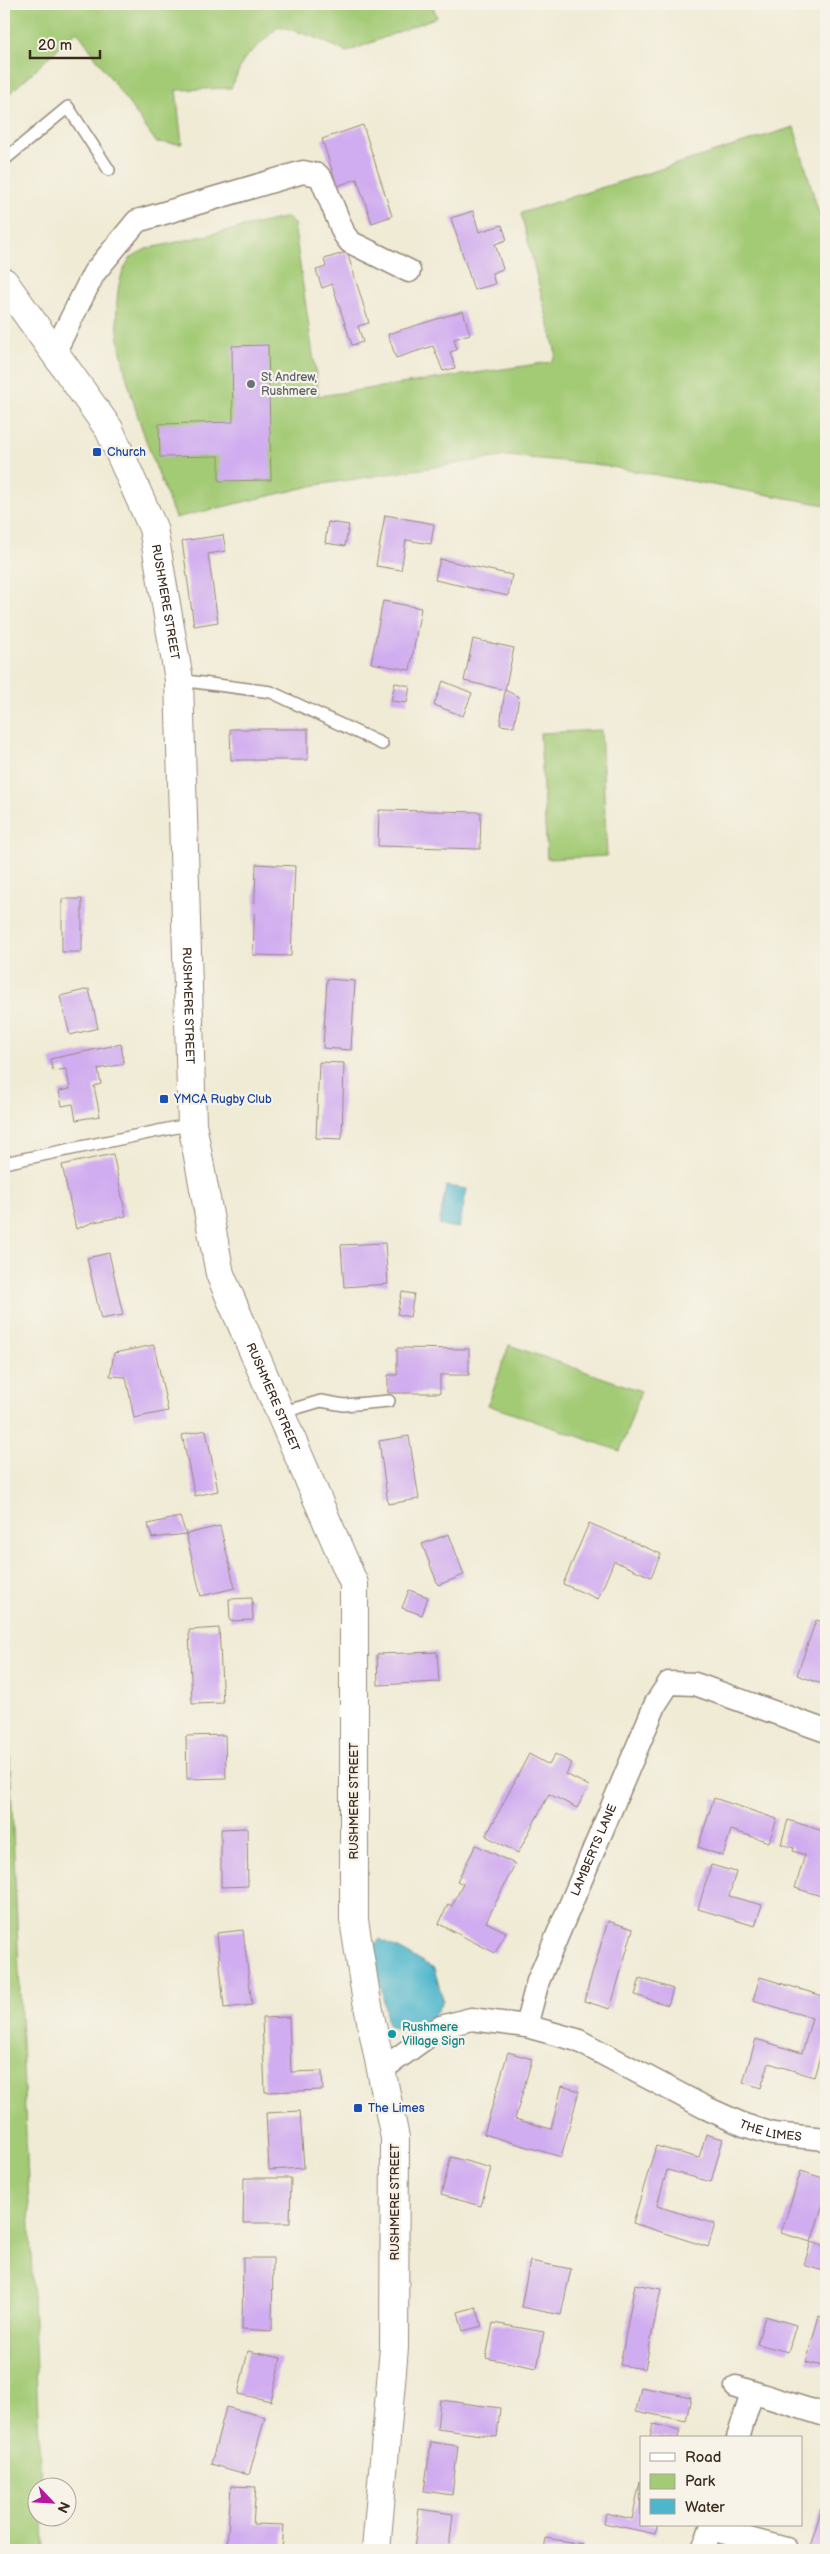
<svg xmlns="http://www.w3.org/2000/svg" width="830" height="2554" font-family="'Balsamiq Sans',sans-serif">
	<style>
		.green { fill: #a3ca75; stroke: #6f7a4a }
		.water { fill: #4eb6cc; stroke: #447075 }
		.building { fill: #d0acf0 }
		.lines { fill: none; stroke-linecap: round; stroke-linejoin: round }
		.service-casing { stroke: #968a7a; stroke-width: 14 }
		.minor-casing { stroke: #968a7a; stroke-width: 25 }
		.tertiary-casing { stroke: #968a7a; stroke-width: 30 }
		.service { stroke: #fff; stroke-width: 11 }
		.minor { stroke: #fff; stroke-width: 22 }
		.tertiary { stroke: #fff; stroke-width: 28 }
		.worship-dot { fill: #6b7280; stroke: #f7f3e8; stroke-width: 2 }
		.transit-dot { fill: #1a4fb4; stroke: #f7f3e8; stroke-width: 2 }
		.culture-dot { fill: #0f9aa8; stroke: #f7f3e8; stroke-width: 2 }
		.labels { text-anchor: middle; stroke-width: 4.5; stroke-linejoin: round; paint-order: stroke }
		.worship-label { font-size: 12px; fill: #5b616d; stroke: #f7f3e8; text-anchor: start }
		.transit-label { font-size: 12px; fill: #164399; stroke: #f7f3e8; text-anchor: start }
		.street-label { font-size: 12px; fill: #3b2a1e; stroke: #f7f3e8 }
		.culture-label { font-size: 12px; fill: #0d838f; stroke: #f7f3e8; text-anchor: start }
	</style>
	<rect width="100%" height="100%" fill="#f7f3e8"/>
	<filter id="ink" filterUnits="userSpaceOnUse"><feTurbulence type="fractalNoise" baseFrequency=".02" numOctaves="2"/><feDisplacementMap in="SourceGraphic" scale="10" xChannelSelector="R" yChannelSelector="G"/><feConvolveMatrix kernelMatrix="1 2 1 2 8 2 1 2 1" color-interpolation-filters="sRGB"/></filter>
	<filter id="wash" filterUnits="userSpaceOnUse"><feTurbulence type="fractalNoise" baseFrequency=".0096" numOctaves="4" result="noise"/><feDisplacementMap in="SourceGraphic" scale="20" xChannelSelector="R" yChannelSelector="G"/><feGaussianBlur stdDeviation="1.12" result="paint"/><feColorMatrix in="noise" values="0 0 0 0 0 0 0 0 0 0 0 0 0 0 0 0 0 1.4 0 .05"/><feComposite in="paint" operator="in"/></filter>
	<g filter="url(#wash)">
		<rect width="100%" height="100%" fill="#f0ebd5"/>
		<!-- green -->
		<path class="green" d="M4,4H432L437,17L347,52L314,37L279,26L244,59L231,88L176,90L182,144L156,142L77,31L4,99Z
			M794,127L826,238V505L594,464L507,456L316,485L175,518C154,459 89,315 130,259C133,255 141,252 146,249L288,217L294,224L319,396L551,362L556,354L521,213Z
			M601,730L607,856L547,859L540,733Z
			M509,1345L641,1391L620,1451L488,1405Z
			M4,1666H6L41,2486H38V2516L43,2517L44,2550H4Z"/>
		<!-- water -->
		<path class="water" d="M446,1186L467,1189L459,1228L439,1225Z
			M380,1939L434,1968L443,2000C433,2017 427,2036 403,2031C397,2029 392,2028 388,2025L374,1948L375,1944Z"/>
		<g id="blocks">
			<!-- building -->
			<path class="building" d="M363,125L392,216L372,223L357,179L337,186L322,139Z
				M473,211L479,232L502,225L507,240L495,244L503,269L492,273L495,284L474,290L451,218Z
				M347,252L369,323L358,326L363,342L352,345L332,284L322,288L316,270L326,267L324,259Z
				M463,311L470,334L454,339L457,350L450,352L455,368L443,371L433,346L396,358L388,334Z
				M268,345L271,480L219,481V456L160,457L159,424L233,422L232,346Z
				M385,515L434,524L431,544L406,540L401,570L376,566Z
				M328,522L349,525L345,546L325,543Z
				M223,535L226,551L208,554L218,622L194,626L182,541Z
				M440,559L512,575L508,596L435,580Z
				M383,601L421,608L410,670L371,663Z
				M473,639L514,648L505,690L464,681Z
				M443,681L472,693L463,716L434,705Z
				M395,683L410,686L407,703L391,701Z
				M505,690L519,697L514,727L500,725Z
				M230,729H308V760H231Z
				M379,810L481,812L480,849L378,846Z
				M256,864L295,866L291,956L253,955Z
				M62,899H82V952H62Z
				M327,979L355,981L351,1050L323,1048Z
				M89,989L98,1028L70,1035L60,996Z
				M121,1044L124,1064L98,1069L101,1084L94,1086L100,1116L76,1120L73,1104L62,1106L59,1091L70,1089L66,1069L53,1071L50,1059Z
				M319,1062L344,1063L342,1139L316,1138Z
				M113,1154L126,1216L94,1222L76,1229L62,1165Z
				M385,1243L388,1284L344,1287L341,1245Z
				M109,1253L123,1315L101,1319L87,1258Z
				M402,1292L414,1294L410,1317L397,1314Z
				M154,1345L168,1411L134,1418L126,1377L110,1376L114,1353Z
				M397,1348L469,1349V1375H440V1393H388V1375H397Z
				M206,1430L218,1491L195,1496L182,1435Z
				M409,1436L419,1499L388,1504L379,1441Z
				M180,1517L186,1534L152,1538L148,1524Z
				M589,1523L661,1554L651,1577L614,1561L598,1599L563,1584Z
				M220,1526L235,1588L201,1596L186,1534Z
				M449,1534L464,1575L438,1585L422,1544Z
				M409,1590L428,1597L422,1615L402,1608Z
				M252,1598L253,1620L230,1621L229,1599Z
				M816,1620L826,1623V1672L822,1684L797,1675Z
				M219,1628L223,1703L192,1704L189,1630Z
				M437,1652L439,1682L378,1685L377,1654Z
				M225,1735L226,1778L187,1779L186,1736Z
				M529,1754L549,1765L555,1754L572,1763L566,1774L589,1786L577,1808L549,1794L518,1853L486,1836Z
				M714,1798L777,1819L769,1842L731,1830L723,1856L698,1847Z
				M788,1820L826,1832V1880L821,1896L795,1888L805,1855L793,1851L794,1848L781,1844Z
				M247,1828L248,1886L221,1887V1829Z
				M476,1845L515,1864L486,1922L506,1932L495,1953L439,1924L448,1904L452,1906L463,1884L457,1881Z
				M711,1865L736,1872L729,1896L762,1905L755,1926L698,1909Z
				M608,1921L633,1929L610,2009L584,2001Z
				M243,1930L252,2005L224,2008L217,1933Z
				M760,1977L826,1997V2036L814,2077L769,2063L761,2088L743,2082L756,2039L802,2053L812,2018L753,2000Z
				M640,1978L673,1989L668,2005L635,1995Z
				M289,2017L291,2072L322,2071L323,2090L265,2092L262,2018Z
				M508,2052L532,2059L515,2119L551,2129L562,2086L579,2091L561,2157L484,2134Z
				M300,2111L304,2168L269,2170L266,2113Z
				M706,2134L723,2139L711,2182L667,2170L657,2206L715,2224L708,2247L633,2223L656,2146L699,2158Z
				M451,2157L491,2168L481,2206L441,2195Z
				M801,2171L826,2179V2194L811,2242L781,2233Z
				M244,2178H291L290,2223H243Z
				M811,2242L826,2247V2272L804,2265Z
				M243,2258H273L272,2331L242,2329Z
				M530,2261L571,2269L561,2315L521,2307Z
				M635,2284L661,2289L645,2369L620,2365Z
				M476,2307L482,2326L463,2331L458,2312Z
				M765,2316L796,2325L788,2352L757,2344Z
				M819,2316L826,2319V2367L806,2362Z
				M493,2323L544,2332L537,2368L486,2358Z
				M248,2351L281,2358L271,2401L238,2394Z
				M641,2387L691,2397L686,2421L636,2411Z
				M440,2400L500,2408L497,2437L437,2429Z
				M226,2407L265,2417L249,2475L211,2464Z
				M653,2424L680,2430L678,2438H650Z
				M431,2442L458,2446L452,2495L424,2491Z
				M640,2482L641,2525H658L655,2534L604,2523L606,2513L632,2519Z
				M231,2486L256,2487L253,2524L284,2525L282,2550L227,2547Z
				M826,2494V2550H809Z
				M419,2509L453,2514L449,2550H414Z
				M546,2538L583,2544L582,2550H544Z"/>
		</g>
	</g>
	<g filter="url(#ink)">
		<use href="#blocks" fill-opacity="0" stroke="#968a7a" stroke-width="1"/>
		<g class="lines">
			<!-- service casing -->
			<g class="service-casing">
				<path id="service" d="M4,160L68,107L109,170
					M179,680L271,692L382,744
					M4,1163L192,1124
					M280,1413L321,1401L344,1405L389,1401"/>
			</g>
			<!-- minor casing -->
			<g class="minor-casing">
				<g id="minor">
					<path d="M54,353L94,273L137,221L303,172L318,175L322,180L344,234L350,242L409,271"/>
					<path id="s1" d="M526,2026L538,1981L656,1703L669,1683L695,1684L826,1731"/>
					<path id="s2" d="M381,2070L441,2027L471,2019L526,2026L577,2040L704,2107L744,2125L773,2134L826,2139"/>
					<path d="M736,2387L822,2414"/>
					<path d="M738,2438L752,2393"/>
					<path d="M711,2529L786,2549"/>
					<path d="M703,2550L712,2525"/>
				</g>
			</g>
			<!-- tertiary casing -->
			<g class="tertiary-casing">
				<g id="tertiary">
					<path id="s3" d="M4,282L109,429L153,528L179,680L192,1124L220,1274L354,1584V1920L366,1996L395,2138L394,2348L376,2550"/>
				</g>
			</g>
			<!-- service -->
			<use href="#service" class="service"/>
			<!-- minor -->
			<use href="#minor" class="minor"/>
			<!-- tertiary -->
			<use href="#tertiary" class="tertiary"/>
		</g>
	</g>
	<!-- markers -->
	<circle class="worship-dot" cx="251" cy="384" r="5"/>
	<g class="transit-dot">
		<rect x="92" y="447" width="10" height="10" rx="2.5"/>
		<rect x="159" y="1094" width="10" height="10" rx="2.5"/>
		<rect x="353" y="2103" width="10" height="10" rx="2.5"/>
	</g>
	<circle class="culture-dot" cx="392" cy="2034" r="5"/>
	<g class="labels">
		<!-- worship labels -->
		<g class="worship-label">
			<text x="261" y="381">St Andrew,<tspan x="261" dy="14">Rushmere</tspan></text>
		</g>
		<!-- transit labels -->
		<g class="transit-label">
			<text x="107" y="456">Church</text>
			<text x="174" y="1103">YMCA Rugby Club</text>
			<text x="368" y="2112">The Limes</text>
		</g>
		<!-- street labels -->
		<g class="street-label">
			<text dy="4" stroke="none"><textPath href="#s3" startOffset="364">RUSHMERE STREET</textPath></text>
			<text dy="4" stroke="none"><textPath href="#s3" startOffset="769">RUSHMERE STREET</textPath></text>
			<text dy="4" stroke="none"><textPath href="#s3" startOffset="1174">RUSHMERE STREET</textPath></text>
			<text transform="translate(354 1801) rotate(-90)" y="4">RUSHMERE STREET</text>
			<text dy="4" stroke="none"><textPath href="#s1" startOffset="189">LAMBERTS LANE</textPath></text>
			<text dy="4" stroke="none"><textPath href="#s2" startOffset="428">THE LIMES</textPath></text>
			<text transform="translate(395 2202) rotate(-90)" y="4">RUSHMERE STREET</text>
		</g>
		<!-- culture labels -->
		<g class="culture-label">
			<text x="402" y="2031">Rushmere<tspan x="402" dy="14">Village Sign</tspan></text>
		</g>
	</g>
	<!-- margin -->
	<rect width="830" height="2554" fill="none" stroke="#f7f3e8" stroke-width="20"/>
	<!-- legend -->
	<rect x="640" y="2436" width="162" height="90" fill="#f7f3e8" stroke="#aca397"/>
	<rect x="650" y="2453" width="25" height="8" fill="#ffffff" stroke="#aca397"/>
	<text x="685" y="2462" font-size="15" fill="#3b2a1e">Road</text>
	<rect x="650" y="2474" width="25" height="15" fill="#a3ca75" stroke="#aca397"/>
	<text x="685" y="2486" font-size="15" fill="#3b2a1e">Park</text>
	<rect x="650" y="2499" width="25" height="15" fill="#4eb6cc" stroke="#aca397"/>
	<text x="685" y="2512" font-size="15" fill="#3b2a1e">Water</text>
	<!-- north arrow -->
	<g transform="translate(52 2502) rotate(115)"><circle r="24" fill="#f7f3e8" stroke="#aca397"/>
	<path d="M0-4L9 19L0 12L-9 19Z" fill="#b5179e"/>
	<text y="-8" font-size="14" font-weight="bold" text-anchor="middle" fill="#3b2a1e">N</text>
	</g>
	<!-- scale -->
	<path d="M30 50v8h70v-8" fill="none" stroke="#3b2a1e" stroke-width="2.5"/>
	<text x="38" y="50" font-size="15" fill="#3b2a1e" stroke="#f7f3e8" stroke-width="4" paint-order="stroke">20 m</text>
</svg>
